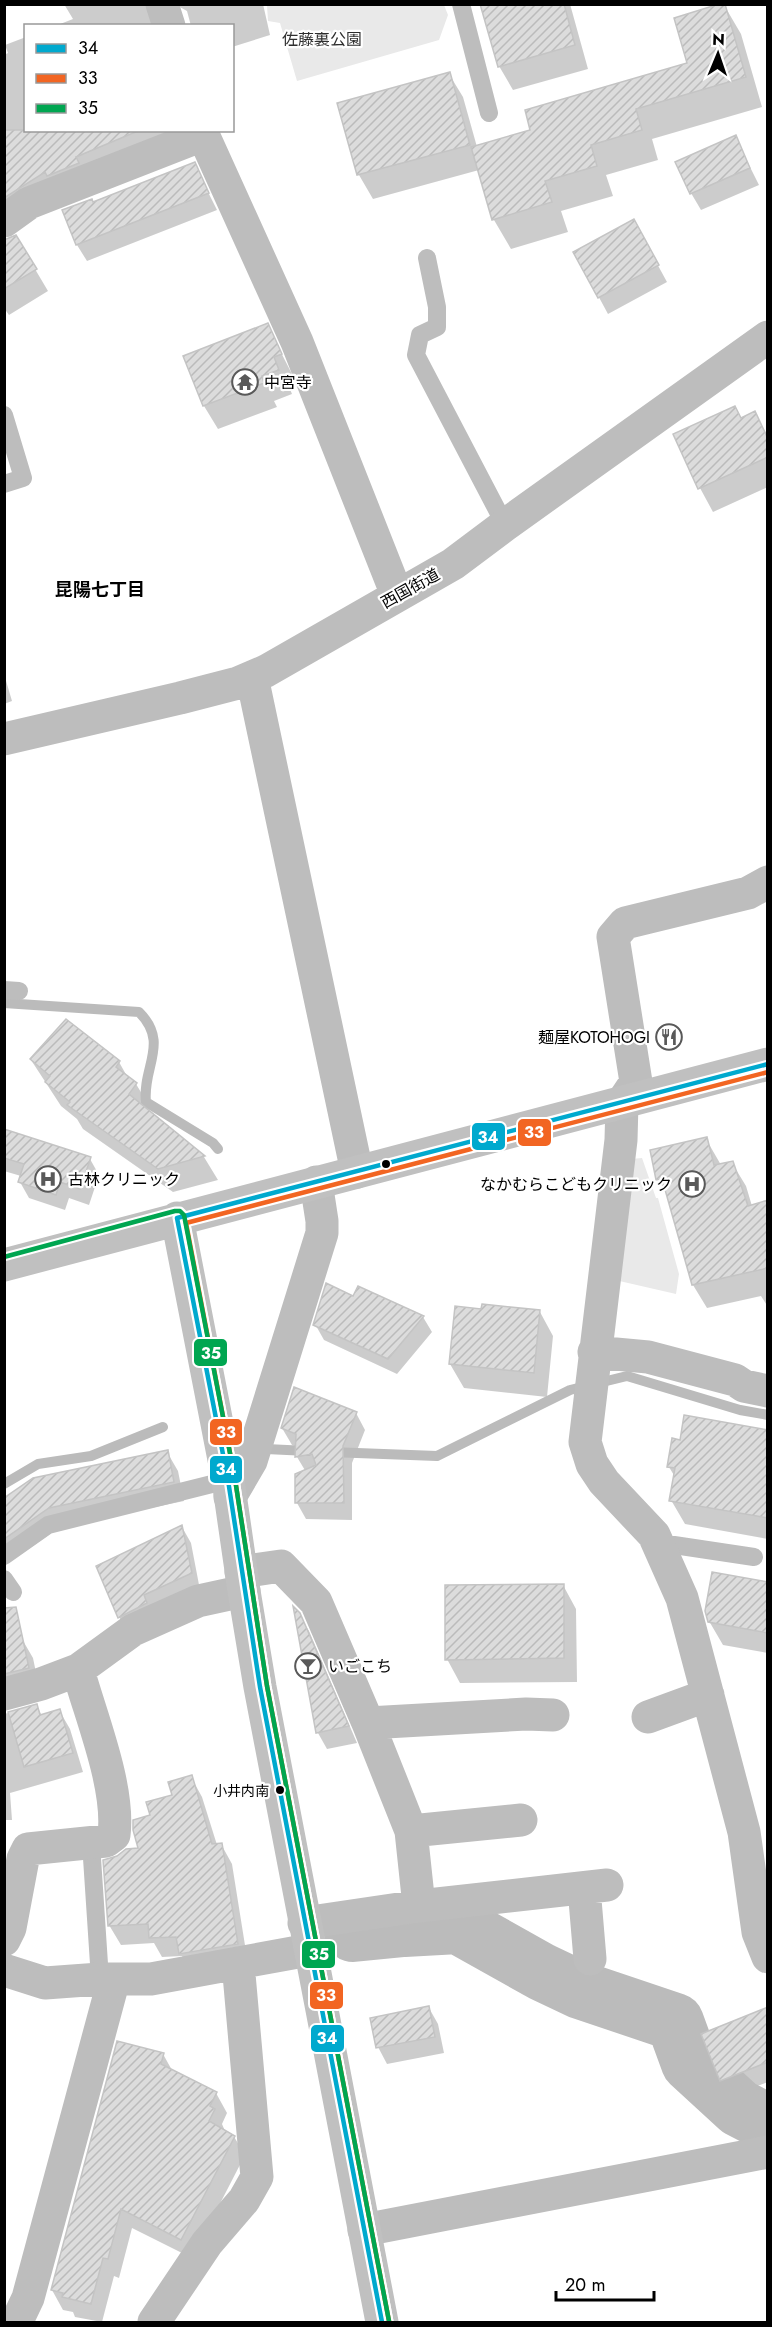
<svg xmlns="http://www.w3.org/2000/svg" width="772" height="2327" font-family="Jost,'Noto Sans JP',sans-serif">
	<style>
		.green { fill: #e9e9e9 }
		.shadow { fill: #0003 }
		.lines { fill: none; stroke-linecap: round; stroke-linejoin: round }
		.stream { stroke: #bbb; stroke-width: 10 }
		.river { stroke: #bbb; stroke-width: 58 }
		.building { fill: url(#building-hatch); stroke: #c4c4c4; stroke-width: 1.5 }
		.lane { stroke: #bdbdbd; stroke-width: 18 }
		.street { stroke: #bdbdbd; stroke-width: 33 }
		.secondary { stroke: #c0c0c0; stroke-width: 33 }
		.bus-1-casing { stroke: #fff; stroke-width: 9 }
		.bus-2-casing { stroke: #fff; stroke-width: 9 }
		.bus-3-casing { stroke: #fff; stroke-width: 9 }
		.bus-1 { stroke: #00a9ce; stroke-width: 4.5 }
		.bus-2 { stroke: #f26522; stroke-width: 4.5 }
		.bus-3 { stroke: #00a651; stroke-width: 4.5 }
		.bus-dot { fill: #000; stroke: #fff; stroke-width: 2 }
		.labels { text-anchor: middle; stroke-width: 4.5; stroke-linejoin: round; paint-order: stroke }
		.bus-label { font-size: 14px; fill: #000; stroke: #fff; text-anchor: end }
		.park-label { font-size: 16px; fill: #2e2e2e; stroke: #fff }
		.poi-label { font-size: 16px; fill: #000; stroke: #fff; text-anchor: start }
		.street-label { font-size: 16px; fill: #000; stroke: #fff }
		.neighbourhood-label { font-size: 18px; font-weight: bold; fill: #000; stroke: #fff }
		.line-badge { stroke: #fff; stroke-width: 2 }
		.badge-label { font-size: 16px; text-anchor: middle; font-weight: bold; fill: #fff }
	</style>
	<defs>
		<pattern id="building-hatch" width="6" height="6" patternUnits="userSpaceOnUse" patternTransform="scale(1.5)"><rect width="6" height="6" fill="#dcdcdc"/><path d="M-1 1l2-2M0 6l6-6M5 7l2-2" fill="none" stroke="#bbb"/></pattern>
	</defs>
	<rect width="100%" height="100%" fill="#fff"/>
	<!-- green -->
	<path class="green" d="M267,5H444L448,15L439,40L297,81L280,23L268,21Z
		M642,1158L656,1198H658L679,1274L676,1294L615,1280L631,1159Z"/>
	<!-- shadow -->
	<path class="shadow" d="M64,4H263L270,35L232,47V26H191L187,11L178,6L155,26H55L73,19Z
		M482,4H570L588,69L513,90L499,66Z
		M724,5L741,34L762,107L652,139L658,160L606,175L613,196L561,211L568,232L511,249L494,220L479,170L373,199L359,175L339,104L449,74L463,97L477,147L532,131L689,64Z
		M26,37V130H188L4,228V55L8,53L5,45Z
		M735,137L759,185L701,210L691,193Z
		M194,164L217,210L87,261L77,245L64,211L93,204Z
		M16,237L48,291L9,315L4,308V241Z
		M643,238L667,282L608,314L575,253Z
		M267,325L294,378L287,382L292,394L274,401L277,407L218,429L204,406L185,357Z
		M754,413L768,436V487L713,512L700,488L741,419Z
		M4,674L12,701L4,704Z
		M31,1060L119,1062L128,1078L136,1084L150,1107L147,1111L204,1157L218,1180L173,1192L83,1129L77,1119L61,1106Z
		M4,1131L90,1159L99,1175L89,1205L69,1198L65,1210L29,1198L20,1182L21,1176L4,1171Z
		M706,1139L721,1165L732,1163L746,1186L752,1206L768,1209V1307L761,1296L707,1308L693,1285L669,1198L658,1179Z
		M354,1298L423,1317L432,1332L397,1374L324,1340L315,1324Z
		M456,1307L483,1310L540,1312L553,1336L547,1397L464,1388L450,1364Z
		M356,1413L365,1430L352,1463V1520L306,1519L297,1503L306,1472L297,1457V1447L292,1445L282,1428Z
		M768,1431V1539L685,1524L671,1500L675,1477L669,1467L681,1441Z
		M167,1452L178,1471L184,1501L60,1527L4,1566V1500Z
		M182,1527L191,1543L200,1590L129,1633L119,1617Z
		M768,1584V1653L723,1645L709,1621Z
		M563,1585L576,1609L577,1682L460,1683L447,1659Z
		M296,1610L309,1631L357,1743L327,1749L318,1733Z
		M4,1632L22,1639L33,1658L39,1687L4,1698Z
		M37,1706L42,1716L59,1710L70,1729L83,1772L10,1793L12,1820H4V1714Z
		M191,1777L202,1797L217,1845L221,1844L232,1864L248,1964L191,1973L182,1956L162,1957L154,1943L121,1945L109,1925L140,1850L152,1816Z
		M429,2008L438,2024L444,2053L387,2064L378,2047Z
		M768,2009V2082L731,2096L721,2080Z
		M163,2054L173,2072L216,2093L227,2113L222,2124L225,2131L233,2135L245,2155L192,2258L132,2228L119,2278L114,2276L102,2322L75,2317L73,2312L63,2310L52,2290Z"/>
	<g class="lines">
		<!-- stream -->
		<path class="stream" d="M4,1003L139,1012C170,1043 142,1067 146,1102L213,1143L218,1149
			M266,1449L308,1451
			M330,1452L437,1456L570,1390L627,1376L740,1410L768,1415
			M4,1484L38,1464L91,1456L163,1427"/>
		<!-- river -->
		<path class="river" d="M353,1933L404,1928L458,1925L542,1972L580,1990L675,2022L690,2063L739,2108L768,2123"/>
	</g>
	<!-- building -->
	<path class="building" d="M480,4H564L575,45L498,67Z
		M719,4H725L746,77L636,109L642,130L591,145L597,166L545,181L552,202L492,220L471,147L530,130L525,110L687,63L674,18Z
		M450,72L470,145L357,175L337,103Z
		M4,130H138V131L76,157L79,163L47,176L45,172L4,198Z
		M736,135L750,168L690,194L675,162Z
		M195,162L209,193L76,245L62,210L92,199L93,202Z
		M634,219L659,265L598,298L573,252Z
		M16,235L37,269L4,289V240Z
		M268,323L282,354L274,357L279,370L262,376L264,383L203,406L183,356Z
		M735,406L741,418L755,411L768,439V457L698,489L673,434Z
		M66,1019L120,1061L116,1067L137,1083L129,1094L205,1156L158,1169L67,1105L70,1102L45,1082L50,1076L30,1059Z
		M4,1129L91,1157L80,1189L60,1182L56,1195L18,1182L24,1164L4,1158Z
		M707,1137L714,1165L733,1161L748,1206L768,1200V1268L692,1285L662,1179L656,1180L650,1150Z
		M326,1283L353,1296L358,1286L424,1316L388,1359L313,1325Z
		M482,1304L540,1310L534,1373L449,1364L455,1306L481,1309Z
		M294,1387L357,1412L343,1446L344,1503H295V1474L316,1465L312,1454L295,1457L296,1434L281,1428Z
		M684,1415L768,1430V1518L669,1501L675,1468L667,1467L672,1438L680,1440Z
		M168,1450L174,1482L49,1508L4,1539V1498L33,1478Z
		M182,1525L192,1573L144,1595L147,1603L118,1618L96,1566Z
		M712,1572L768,1582V1633L708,1622L705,1611Z
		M564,1584V1658L445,1660V1585Z
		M293,1606L300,1613L349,1726L316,1733Z
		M16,1607L29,1668L4,1674V1608Z
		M37,1704L40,1715L60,1709L73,1753L24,1767L8,1712Z
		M192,1775L212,1844L222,1843L238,1944L179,1954L176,1937L149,1938L148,1924L108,1926L103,1860L117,1856L126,1849L138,1848L133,1830V1820L150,1815L146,1802L172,1795L168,1782Z
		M429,2006L435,2037L376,2048L370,2018Z
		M768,2007V2062L720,2081L701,2034Z
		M117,2041L164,2053L161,2064L217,2092L210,2106L215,2109L209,2121L235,2136L181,2240L121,2209L108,2259L103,2258L91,2304L62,2297L63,2293L51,2290Z"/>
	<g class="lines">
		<!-- lane -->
		<path class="lane" d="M461,4L489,113
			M427,258L437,307V327L420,335L416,355L505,525
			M4,415L23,478L4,484
			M4,990L19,991
			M658,1546L674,1545L754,1557
			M4,1556L48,1525L228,1480
			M4,1579L13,1592
			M91,1843L100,1979"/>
		<!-- street -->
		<path class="street" d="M162,4L169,26
			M201,130L297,342L397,595
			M4,221L29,203L203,135
			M252,677L357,1172
			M4,739L180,698L238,683L266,671L453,564L505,525L768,337
			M768,882L748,893L625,923L613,937L636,1082L622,1103L621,1140L585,1442L592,1464L604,1482L654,1535L682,1598L744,1832L758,1932L768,1957
			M594,1352L648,1357L735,1380L744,1386L768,1391
			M230,1497L251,1461L322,1233V1221L316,1182
			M241,1572L281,1566L316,1602L368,1723L411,1831L419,1906
			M4,1694L41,1684L78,1670L133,1630L198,1601L244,1591
			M648,1717L708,1695
			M368,1723L526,1714L553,1715
			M411,1831L521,1820
			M584,1888L590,1959
			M304,1923L419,1906L607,1885
			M4,1940L10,1928L23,1859L28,1849L106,1841L114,1835C120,1787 91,1717 78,1670
			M4,1970L45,1983L100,1979H151L309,1950
			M364,2230L768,2152
			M17,2321L28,2298L114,1979
			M154,2322L207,2243L244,2200L257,2177L238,1963"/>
		<!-- secondary -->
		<path class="secondary" d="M177,1218L228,1480L244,1591L260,1687L382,2322
			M4,1265L768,1064"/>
		<!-- bus-1 casing -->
		<g class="bus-1-casing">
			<path id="bus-1" d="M382,2322L260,1687L228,1480L177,1218L768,1064"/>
		</g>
		<!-- bus-2 casing -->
		<g class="bus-2-casing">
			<path id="bus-2" d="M389,2321L267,1686L235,1479L186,1223L768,1072"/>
		</g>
		<!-- bus-3 casing -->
		<g class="bus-3-casing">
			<path id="bus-3" d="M4,1257L175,1211H180L184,1215L235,1479L267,1686L389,2321"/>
		</g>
		<!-- bus-1 -->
		<use href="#bus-1" class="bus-1"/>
		<!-- bus-2 -->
		<use href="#bus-2" class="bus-2"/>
		<!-- bus-3 -->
		<use href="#bus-3" class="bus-3"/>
	</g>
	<!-- icons -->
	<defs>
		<g id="temple-ring" transform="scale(1.35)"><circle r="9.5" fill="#fff" stroke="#595959" stroke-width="1.5"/><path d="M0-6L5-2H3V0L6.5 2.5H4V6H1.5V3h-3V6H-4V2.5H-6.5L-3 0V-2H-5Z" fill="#595959"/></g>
		<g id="restaurant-ring" transform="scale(1.35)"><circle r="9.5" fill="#fff" stroke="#595959" stroke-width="1.5"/><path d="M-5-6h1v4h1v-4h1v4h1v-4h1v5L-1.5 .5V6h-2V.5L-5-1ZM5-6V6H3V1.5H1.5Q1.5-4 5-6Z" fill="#595959"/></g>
		<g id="hospital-ring" transform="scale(1.35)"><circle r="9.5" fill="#fff" stroke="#595959" stroke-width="1.5"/><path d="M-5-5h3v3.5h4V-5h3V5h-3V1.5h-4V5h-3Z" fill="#595959"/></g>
		<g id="bar-ring" transform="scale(1.35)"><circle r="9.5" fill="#fff" stroke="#595959" stroke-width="1.5"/><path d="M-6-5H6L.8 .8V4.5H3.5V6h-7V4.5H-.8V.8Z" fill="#595959"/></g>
	</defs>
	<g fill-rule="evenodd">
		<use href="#temple-ring" x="245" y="382"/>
		<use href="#restaurant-ring" x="669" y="1037"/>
		<use href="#hospital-ring" x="48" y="1179"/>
		<use href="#hospital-ring" x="692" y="1184"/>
		<use href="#bar-ring" x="308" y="1666"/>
	</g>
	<!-- markers -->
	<g class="bus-dot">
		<circle cx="386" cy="1164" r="5"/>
		<circle cx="280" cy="1790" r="5"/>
	</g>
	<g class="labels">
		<!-- bus labels -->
		<g class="bus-label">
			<text x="269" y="1796">小井内南</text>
		</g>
		<!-- park labels -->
		<g class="park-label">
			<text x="322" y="45">佐藤裏公園</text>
		</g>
		<!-- poi labels -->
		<g class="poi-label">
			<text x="264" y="388">中宮寺</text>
			<text x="650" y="1043" text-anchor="end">麺屋KOTOHOGI</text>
			<text x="68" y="1185">古林クリニック</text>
			<text x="672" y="1190" text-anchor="end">なかむらこどもクリニック</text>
			<text x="328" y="1672">いごこち</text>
		</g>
		<!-- street labels -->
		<g class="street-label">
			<text transform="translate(410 588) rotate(-29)" y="6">西国街道</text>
		</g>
		<!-- neighbourhood labels -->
		<g class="neighbourhood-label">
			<text x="100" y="596">昆陽七丁目</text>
		</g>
	</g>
	<g class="line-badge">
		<rect x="517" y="1118" width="35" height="29" rx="6" fill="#f26522"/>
		<rect x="471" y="1122" width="35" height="29" rx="6" fill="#00a9ce"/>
		<rect x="193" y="1338" width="35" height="29" rx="6" fill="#00a651"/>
		<rect x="209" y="1418" width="34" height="28" rx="6" fill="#f26522"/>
		<rect x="209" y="1455" width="34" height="29" rx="6" fill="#00a9ce"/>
		<rect x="301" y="1940" width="35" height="29" rx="6" fill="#00a651"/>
		<rect x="309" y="1981" width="35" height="29" rx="6" fill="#f26522"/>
		<rect x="310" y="2024" width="35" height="29" rx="6" fill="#00a9ce"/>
	</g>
	<g class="badge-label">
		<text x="534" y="1138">33</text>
		<text x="488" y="1143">34</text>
		<text x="211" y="1359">35</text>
		<text x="226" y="1438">33</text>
		<text x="226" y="1475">34</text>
		<text x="319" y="1960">35</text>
		<text x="326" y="2001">33</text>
		<text x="327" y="2044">34</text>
	</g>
	<!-- border -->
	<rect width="772" height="2327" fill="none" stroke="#000000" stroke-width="12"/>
	<!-- legend -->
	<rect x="24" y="24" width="210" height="108" fill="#ffffff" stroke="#999999" stroke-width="1.5"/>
	<rect x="36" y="44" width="30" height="9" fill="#00a9ce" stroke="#999999" stroke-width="1.5"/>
	<text x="78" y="54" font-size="18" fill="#000000">34</text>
	<rect x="36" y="74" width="30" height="9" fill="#f26522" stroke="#999999" stroke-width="1.5"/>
	<text x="78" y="84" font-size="18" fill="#000000">33</text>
	<rect x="36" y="104" width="30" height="9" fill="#00a651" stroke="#999999" stroke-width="1.5"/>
	<text x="78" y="114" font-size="18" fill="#000000">35</text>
	<!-- north arrow -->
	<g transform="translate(718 54) rotate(2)" stroke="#ffffff" stroke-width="4.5" paint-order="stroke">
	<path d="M0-4.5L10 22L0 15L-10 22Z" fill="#000000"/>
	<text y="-9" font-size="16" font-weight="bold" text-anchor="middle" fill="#000000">N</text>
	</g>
	<!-- scale -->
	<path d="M556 2291v9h98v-9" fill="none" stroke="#000000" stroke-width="3"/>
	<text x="565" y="2291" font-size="18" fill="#000000" stroke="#ffffff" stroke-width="4.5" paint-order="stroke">20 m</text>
</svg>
